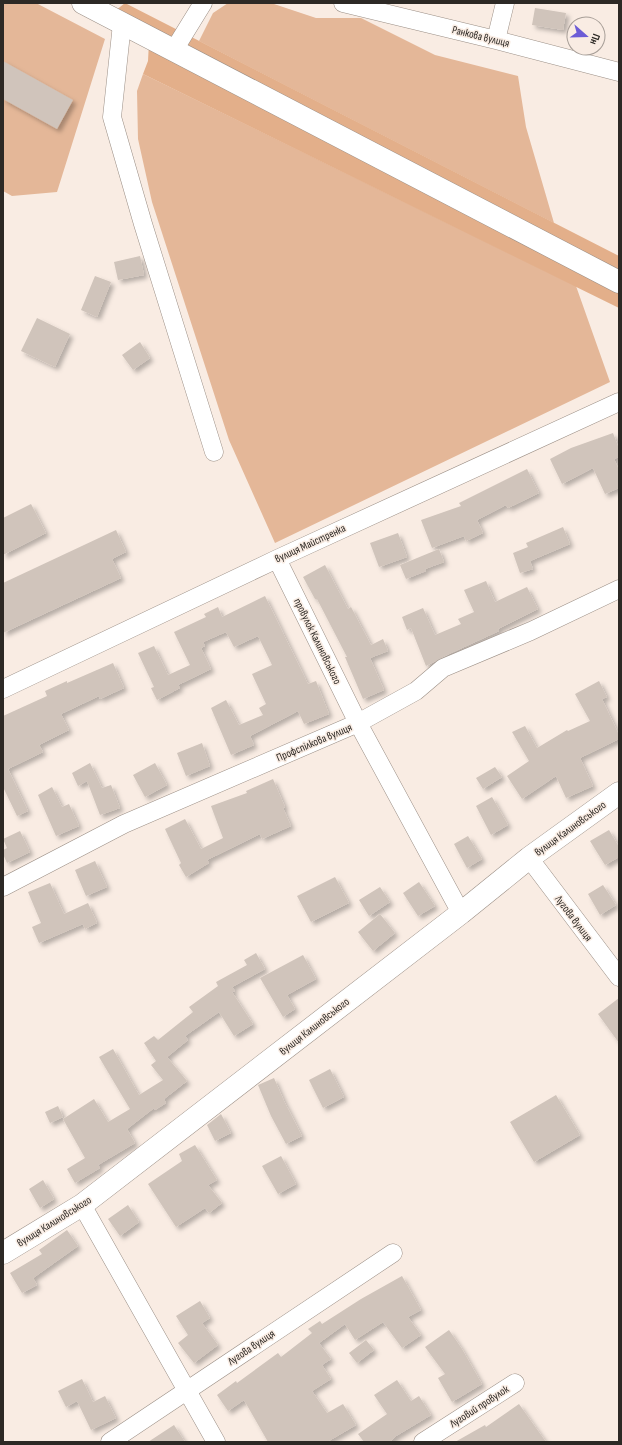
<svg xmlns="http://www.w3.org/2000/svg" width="622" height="1445" font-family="'Sofia Sans Condensed',sans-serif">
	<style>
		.green { fill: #e4b798 }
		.forest { fill: #e3af8a }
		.building { fill: #d0c4bb; filter: url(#shadow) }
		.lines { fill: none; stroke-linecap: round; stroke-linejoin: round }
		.street-casing { stroke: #9b8f86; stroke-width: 19 }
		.secondary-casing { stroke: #9b8f86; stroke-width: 23 }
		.street { stroke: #fff; stroke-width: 18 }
		.secondary { stroke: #fff; stroke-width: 22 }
		.labels { text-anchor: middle; stroke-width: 3; stroke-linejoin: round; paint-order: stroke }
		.street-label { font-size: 11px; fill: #2d2925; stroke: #f9ece3 }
	</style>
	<defs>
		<filter id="shadow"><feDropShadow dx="3.5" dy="3.5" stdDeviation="2" flood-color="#0004"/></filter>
	</defs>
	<rect width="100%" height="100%" fill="#f9ece3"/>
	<!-- green -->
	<path class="green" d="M3,3H36L105,39L57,192L12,196L3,191Z
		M228,3H271L316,18H361L435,55L518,76L526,127L554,223L199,41L213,13Z
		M143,74L576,286L610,382L275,543L229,440L152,202L138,139L137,91Z"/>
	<!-- forest -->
	<path class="forest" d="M125,3L619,256V308L143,74L148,61L149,42L115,11Z"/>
	<!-- building -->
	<path class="building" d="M535,8L566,13L563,30L532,25Z
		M3,61L73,100L57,129L3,99Z
		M140,256L144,275L118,280L114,262Z
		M95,276L111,282L97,317L81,310Z
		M37,318L70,334L55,367L21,351Z
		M140,342L150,358L133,370L122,355Z
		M613,433L619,449V457L614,459L619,470V488L605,494L593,468L562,484L550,459L571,448Z
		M527,469L539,493L508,508L506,505L477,520L483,533L466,541L464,536L432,548L421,520L461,506L459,503Z
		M31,504L46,533L3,555V518Z
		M563,527L570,544L530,561L533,569L520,573L513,553L528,547L526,543Z
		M116,530L126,552L112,559L121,578L3,633V583Z
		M398,533L407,557L379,567L370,543Z
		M439,549L444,562L425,569L426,571L406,579L400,565Z
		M325,565L348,609L351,607L371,645L383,639L388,651L370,658L384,690L363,699L345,657H347L317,599H315L303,577Z
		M486,581L495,602L527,587L538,609L498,629L499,631L451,653L426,666L411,628L407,630L402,617L423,608L435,635L461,624L458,619L474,612L464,590Z
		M265,596L308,684L316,681L329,714L304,724L298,711L250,736L254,745L231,755L211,708L226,700L239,725L263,715L259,708L266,704L252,674L272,665L258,636L234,647L226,632L203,642L205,646L201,648L211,669L178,685L180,688L157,700L151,688L154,687L138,653L154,646L168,675L190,665L174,632L206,617L204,614L218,607L222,617Z
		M113,663L124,688L100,699L99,696L61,714L69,730L39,745L43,752L8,769L28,811L17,816L3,787V716L47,696L45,691L67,681V683Z
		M599,681L607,697L602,699L619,735V739L580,758L593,786L566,798L556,776L522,799L507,776L529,761L512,732L525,726L537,748L567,730L568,731L590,721L575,694Z
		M202,743L210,766L186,776L177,753Z
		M90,763L102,788L111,785L120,808L100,815L87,781L78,786L72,773Z
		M155,763L167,785L145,797L133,775Z
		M495,767L502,777L483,789L476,778Z
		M273,779L285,807L283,808L291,826L262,839L260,834L207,860L209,863L186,877L179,865L181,863L165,829L185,819L201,849L223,838L211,806L247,793L246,791Z
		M52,787L62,807L69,804L79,826L56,836L38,795Z
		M492,797L508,825L491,835L476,806Z
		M609,830L619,847V857L605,865L590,841Z
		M20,831L30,852L7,863L3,854V850L7,848L3,839Z
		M468,836L482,859L467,868L454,844Z
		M95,861L107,887L86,896L75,870Z
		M335,877L349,903L311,922L297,896Z
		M419,882L435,906L418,916L403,893Z
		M50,883L64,914L88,903L97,923L85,929L83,924L39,943L32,927L41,923L28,892Z
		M603,885L616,905L600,915L588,894Z
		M380,887L390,902L369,916L359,900Z
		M380,914L395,933L373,951L358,932Z
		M256,953L265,969L232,987L235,991L232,992L253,1024L234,1036L219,1012L185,1036L188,1040L167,1057L187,1081L164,1099L166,1103L155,1110L154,1108L127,1129L135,1143L98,1165L100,1168L75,1183L67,1169L85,1158L63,1119L94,1099L108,1122L130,1109L99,1057L113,1049L139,1095L163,1080L151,1065L156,1061L144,1043L154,1036L158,1040L193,1012L189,1007L218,986L216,982L247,965L244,960Z
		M303,955L316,979L287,995L295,1009L283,1017L260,978Z
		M619,998V1043L598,1014Z
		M330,1069L344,1097L323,1108L309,1080Z
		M274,1078L284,1101L302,1136L286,1144L271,1116L258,1085Z
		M556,1095L580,1135L534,1162L510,1122Z
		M58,1106L63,1117L50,1123L45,1112Z
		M221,1114L231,1133L215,1141L207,1125Z
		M195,1145L217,1180L208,1185L222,1203L209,1213L205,1208L176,1227L148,1184L182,1161L179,1154Z
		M281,1156L296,1184L278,1194L262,1166Z
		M43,1180L54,1199L40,1208L29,1189Z
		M128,1205L139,1222L120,1236L108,1219Z
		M67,1230L78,1246L33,1278L37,1285L22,1293L10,1273L42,1254L39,1250Z
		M402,1276L421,1310L408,1317L421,1335L402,1348L383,1322L355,1340L345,1324L319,1343L331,1359L322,1365L331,1379L312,1391L327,1413L343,1404L356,1425L327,1442H268L244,1400L228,1411L217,1395L236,1381L237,1383L278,1353L281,1357L312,1333L308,1329L320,1321L322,1324L361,1299Z
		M200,1301L210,1318L202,1323L218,1345L194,1363L178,1343L188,1335L176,1316Z
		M449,1330L462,1349L482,1384L452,1402L438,1378L445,1374L425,1347Z
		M366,1340L374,1350L357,1363L349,1353Z
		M82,1379L93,1402L105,1396L116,1418L91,1430L77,1401L66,1407L58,1391Z
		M397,1380L411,1401L419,1396L431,1415L396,1436L390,1442H364L358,1434L387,1414L374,1395Z
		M519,1404L546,1442H455L485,1425L486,1427Z
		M174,1425L185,1442H148Z"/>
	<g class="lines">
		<!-- street casing -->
		<g class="street-casing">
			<path id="street" d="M343,3L496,40L619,72
				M122,24L112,117L143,224L214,452
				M496,40L505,3
				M174,50L203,3
				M277,559L358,723L461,913
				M3,689L277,559L619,402
				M529,858L619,977
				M3,887L124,824L358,723L416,691L443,668L531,631L619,589
				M82,1205L216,1442
				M110,1442L393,1253
				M423,1442L515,1383"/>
		</g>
		<!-- secondary casing -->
		<g class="secondary-casing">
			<path id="secondary" d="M83,3L619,282
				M3,1253L82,1205L461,913L529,858L619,793"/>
		</g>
		<!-- street -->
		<use href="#street" class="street"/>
		<!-- secondary -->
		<use href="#secondary" class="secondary"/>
	</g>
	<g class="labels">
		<!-- street labels -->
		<g class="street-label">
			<text transform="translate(481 36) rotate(14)" y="4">Ранкова вулиця</text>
			<text transform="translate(310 543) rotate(-25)" y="4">вулиця Майстренка</text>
			<text transform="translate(318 641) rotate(64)" y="4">провулок Калиновського</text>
			<text transform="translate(314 742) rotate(-23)" y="4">Профспілкова вулиця</text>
			<text transform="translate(570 828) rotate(-36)" y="4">вулиця Калиновського</text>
			<text transform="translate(574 918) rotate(53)" y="4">Лугова вулиця</text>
			<text transform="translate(314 1026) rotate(-38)" y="4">вулиця Калиновського</text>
			<text transform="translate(54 1221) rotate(-32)" y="4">вулиця Калиновського</text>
			<text transform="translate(251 1347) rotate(-34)" y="4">Лугова вулиця</text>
			<text transform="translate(479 1406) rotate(-33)" y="4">Луговий провулок</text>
		</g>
	</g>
	<!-- border -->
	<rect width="622" height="1445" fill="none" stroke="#2d2925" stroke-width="8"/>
	<!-- north arrow -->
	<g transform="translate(586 36) rotate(110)"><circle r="19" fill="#f9ece3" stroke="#a79e97"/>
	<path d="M0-3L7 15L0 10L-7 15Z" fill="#6c5cd6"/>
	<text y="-6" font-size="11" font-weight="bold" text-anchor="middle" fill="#2d2925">Пн</text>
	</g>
</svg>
